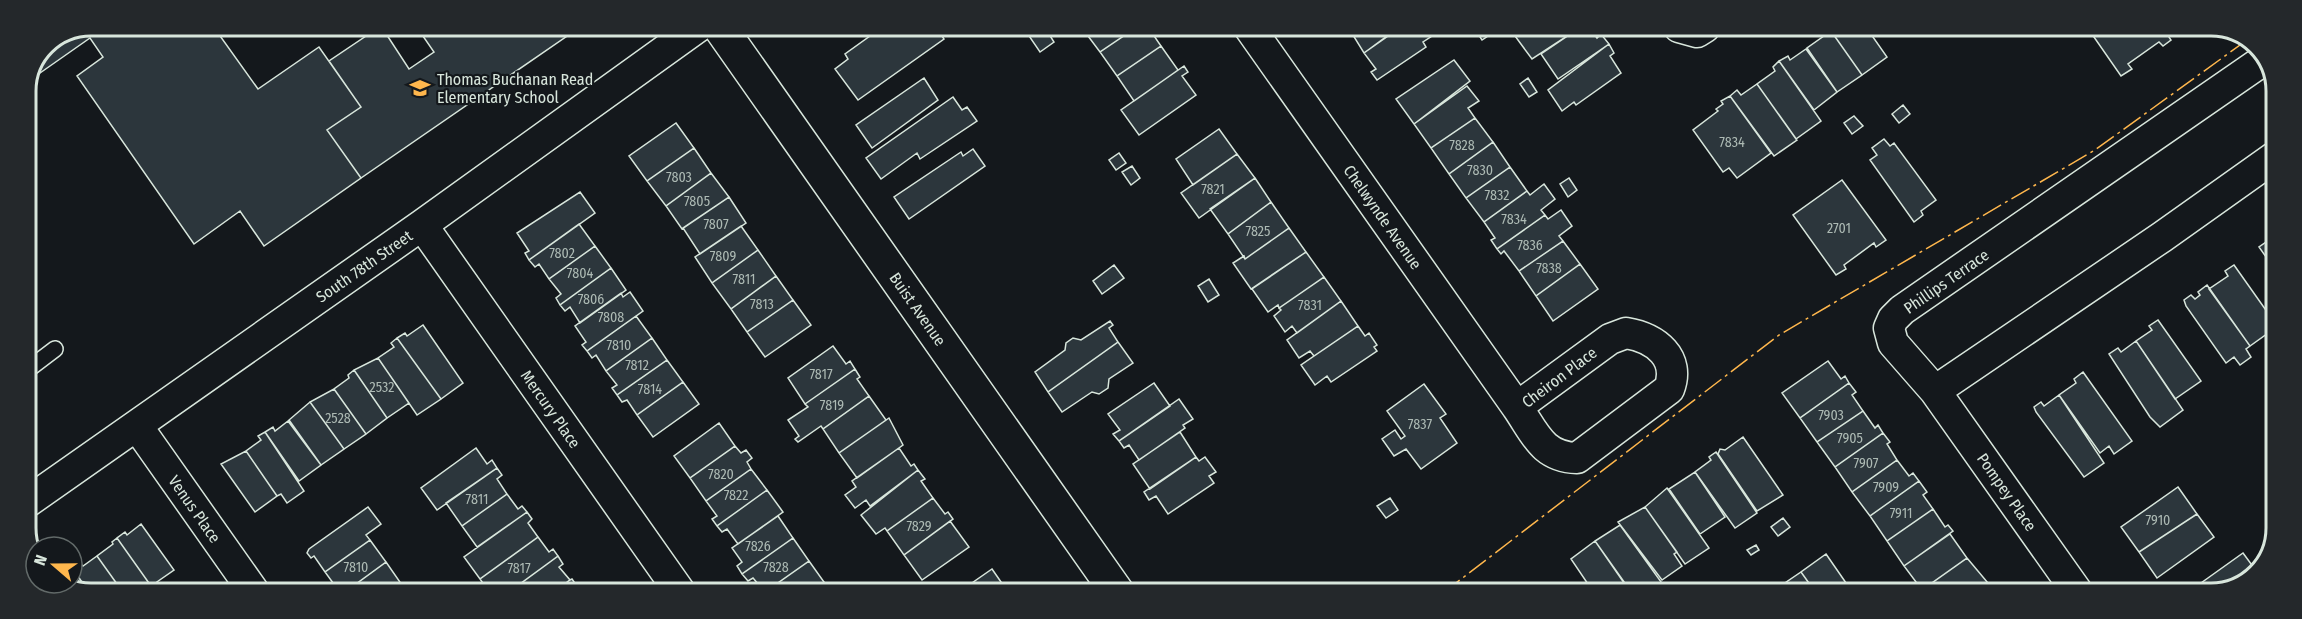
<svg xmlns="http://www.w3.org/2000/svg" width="2302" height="619" font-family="'Fira Sans Condensed',sans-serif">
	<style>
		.building { fill: #2c363c; stroke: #d8e6dc; stroke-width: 1.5 }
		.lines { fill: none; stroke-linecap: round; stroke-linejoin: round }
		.lane-casing { stroke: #d8e6dc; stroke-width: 18 }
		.street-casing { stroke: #d8e6dc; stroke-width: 33 }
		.secondary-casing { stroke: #d8e6dc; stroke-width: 36 }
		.lane { stroke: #14181c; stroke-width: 15 }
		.street { stroke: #14181c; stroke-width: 30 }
		.secondary { stroke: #14181c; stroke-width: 33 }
		.power { stroke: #ffb74d; stroke-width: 1.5; stroke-dasharray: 21 4.5 3 4.5; stroke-linecap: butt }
		.labels { text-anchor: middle; stroke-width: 4.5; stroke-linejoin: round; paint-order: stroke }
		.number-label { font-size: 14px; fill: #adbab4 }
		.poi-label { font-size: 16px; fill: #d8e6dc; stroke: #14181c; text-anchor: start }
		.street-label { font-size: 16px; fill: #d8e6dc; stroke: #14181c }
		.rim { fill: none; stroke: #d8e6dc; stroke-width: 3 }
	</style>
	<rect width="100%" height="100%" fill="#14181c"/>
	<!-- building -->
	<path class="building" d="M91,26H213L258,89L319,47L361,107L327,130L361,178L264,246L240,211L194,244L77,76L103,57L90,38L30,80L45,44Z
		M381,26L409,69L434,52L416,26H565L570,34L361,178L327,130L361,107L329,61Z
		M884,26H936L944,39L858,100L835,69L848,59L845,54Z
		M1036,26H1044L1054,42L1040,52L1027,33Z
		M1084,26L1137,27L1100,52L1082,28Z
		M1137,27H1148L1161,46L1117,76L1100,52Z
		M1348,27H1399L1364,53Z
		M1401,27H1426L1432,36L1423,42L1426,47L1377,80L1371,72L1376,69L1364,53Z
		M1482,27H1486L1491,34L1482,40L1476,31Z
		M1528,27H1581L1532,59L1515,36Z
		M1581,27H1589L1597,38L1601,34L1609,44L1558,79L1541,54Z
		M1836,27H1866L1887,57L1862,75L1831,31Z
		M2087,27L2163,28L2171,40L2163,46L2159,42L2128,64L2132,69L2121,76Z
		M1831,31L1862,75L1837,92L1807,48Z
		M1609,44L1614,53L1610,56L1621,73L1576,105L1574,102L1562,111L1548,90Z
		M1161,46L1178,70L1134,101L1117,76Z
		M1806,49L1837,92L1814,110L1779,61L1788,56L1790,60Z
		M1454,60L1470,81L1414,124L1396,99Z
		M1779,61L1821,121L1796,139L1757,84L1775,71L1773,67Z
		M1184,66L1188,72L1182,76L1196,95L1139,135L1121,110Z
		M924,78L938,100L872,148L856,125Z
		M1528,78L1537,92L1529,97L1520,84Z
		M1757,84L1797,140L1774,156L1730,96L1737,90L1741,95Z
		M1467,86L1479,101L1468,108L1475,118L1431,148L1414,124Z
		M1730,96L1771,153L1737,178L1729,168L1723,172L1693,130L1718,111L1716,109L1723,104L1721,101Z
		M953,97L962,110L967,107L977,121L920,159L917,153L881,179L866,158Z
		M1903,105L1910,114L1899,123L1892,114Z
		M1854,116L1863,126L1852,134L1844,123Z
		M1475,118L1493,142L1449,174L1431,148Z
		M676,123L694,148L647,181L629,156Z
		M1219,129L1237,154L1193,185L1176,159Z
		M1884,139L1890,146L1894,143L1936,200L1921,211L1923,215L1914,222L1870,160L1877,155L1872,148Z
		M1493,142L1510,167L1466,198L1449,174Z
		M694,148L711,173L666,206L647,181Z
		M973,149L985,166L909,219L894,197L961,152L963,156Z
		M1119,153L1126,163L1116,170L1109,160Z
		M1237,154L1255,178L1199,218L1181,193Z
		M1132,166L1140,178L1131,185L1122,172Z
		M1510,167L1527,191L1484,222L1466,198Z
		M711,173L729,197L682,229L666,206Z
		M1255,178L1271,202L1228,234L1210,209Z
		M1569,178L1577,190L1568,197L1560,184Z
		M1842,180L1886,240L1876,247L1874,243L1844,265L1846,269L1836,275L1793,215Z
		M1544,184L1555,199L1541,210L1545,215L1497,249L1491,240L1495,238L1484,222L1527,191L1530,195Z
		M580,192L595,213L529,260L525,253L529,251L517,233Z
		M729,197L746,223L700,254L683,228Z
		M1271,202L1289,228L1245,259L1228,234Z
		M1561,210L1572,226L1559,236L1563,241L1519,271L1504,251L1501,254L1497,249L1545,215L1548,219Z
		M579,224L595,246L549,279L539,264L535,267L529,260Z
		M741,226L758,250L712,283L695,257Z
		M1289,228L1306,252L1251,289L1233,263L1244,256L1245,259Z
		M2269,240L2272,244L2276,242V271L2259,247Z
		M1563,241L1580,264L1536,296L1519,271Z
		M595,246L611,268L560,305L556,298L561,294L549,279Z
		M758,250L776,276L731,309L712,283Z
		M1306,252L1324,277L1279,308L1278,305L1268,312L1252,289Z
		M1580,264L1598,289L1553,321L1536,296Z
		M1114,265L1124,278L1102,294L1093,281Z
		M2234,265L2275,323V328L2250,346L2209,289L2228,276L2225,271Z
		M611,268L626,290L580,323L570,307L565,311L560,305Z
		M776,276L793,300L747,332L731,309Z
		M1324,277L1341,301L1297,333L1292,326L1285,332L1274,316L1281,310L1279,308Z
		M1209,279L1219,295L1208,302L1198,286Z
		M2207,285L2250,346L2246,349L2251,357L2240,365L2234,357L2226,363L2186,306L2184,300L2191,295L2195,299L2200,295L2198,292Z
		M630,292L643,311L587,351L582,345L586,342L575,326L621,293L623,297Z
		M793,300L811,325L765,357L747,332Z
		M1341,301L1358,326L1314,356L1310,351L1299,358L1287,340Z
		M636,316L652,338L606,371L596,355L592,358L587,351Z
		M2158,320L2201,381L2175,399L2136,341L2152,330L2149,326Z
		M1110,321L1113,325L1109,328L1118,342L1048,392L1035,372L1065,350L1066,343L1073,338L1081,340Z
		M423,325L463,383L441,399L397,338L405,333L407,336Z
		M1358,326L1365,336L1369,333L1377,345L1374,347L1377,351L1331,382L1327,376L1315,385L1301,365Z
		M397,338L441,399L417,415L378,358L394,347L391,343Z
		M652,338L667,360L617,395L612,388L617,385L606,371Z
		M2136,341L2183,410L2160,427L2150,417L2109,354L2118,348L2121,352Z
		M1118,342L1133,363L1109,379L1108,388L1099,394L1092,392L1062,412L1048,392Z
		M833,346L846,364L850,361L855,369L805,404L788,378Z
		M378,358L409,403L387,418L354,370Z
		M667,360L683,382L637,415L627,400L622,402L617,395Z
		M1828,361L1841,379L1845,376L1849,383L1800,418L1782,393Z
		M855,369L860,377L857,379L869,396L823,429L821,426L798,442L795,439L799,436L788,420L808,407L805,404Z
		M354,370L387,418L366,434L334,389L349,378L348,375Z
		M2083,372L2132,441L2114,454L2109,446L2100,453L2059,395L2076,383L2074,379Z
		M683,382L699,404L653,437L637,415Z
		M1154,383L1170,406L1119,441L1113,434L1120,430L1108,414Z
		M1849,383L1856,392L1852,395L1863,411L1817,442L1800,418Z
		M1424,384L1446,414L1440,418L1457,443L1421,469L1406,449L1394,456L1382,439L1395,430L1401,439L1405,436L1387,411Z
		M334,389L366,434L344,449L310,402Z
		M2059,395L2104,463L2084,477L2036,412L2034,407L2041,402L2044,406Z
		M869,396L886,420L839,453L823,429Z
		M1179,399L1193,419L1183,425L1185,428L1139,460L1129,445L1124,448L1119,441Z
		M310,402L344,449L321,465L289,420Z
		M1863,411L1875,428L1878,425L1883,433L1835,467L1817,442Z
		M889,418L903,445L857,478L839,453Z
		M288,421L321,465L299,481L265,432L273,427L275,431Z
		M719,423L735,446L690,478L674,456Z
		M265,432L304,491L287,503L281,494L277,496L246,451L261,440L258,436Z
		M1180,432L1196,457L1150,489L1133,464Z
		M1883,433L1890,442L1887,444L1897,460L1852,492L1835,467Z
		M1743,437L1783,495L1757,511L1718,454L1720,449L1725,450Z
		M735,446L741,453L746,450L752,458L747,462L751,469L706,501L690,478Z
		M476,448L487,464L492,460L497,468L437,510L421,488Z
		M899,448L911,466L914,464L918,470L870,506L866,500L855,508L845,495L856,487L852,481Z
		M246,451L277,496L255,512L221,464Z
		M1716,452L1757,513L1735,528L1695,472L1711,460L1709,457Z
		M1196,457L1199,461L1205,457L1216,472L1209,476L1214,483L1168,514L1156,496L1149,500L1144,492Z
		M1897,460L1909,476L1913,473L1919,481L1870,516L1852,492Z
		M497,468L502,475L497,479L507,494L462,526L446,503Z
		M751,469L767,490L717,526L712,519L717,516L706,501Z
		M918,470L925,479L921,481L933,498L887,531L885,528L876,534L861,515Z
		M1695,472L1725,517L1700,534L1669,489Z
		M1919,481L1927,492L1923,495L1933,509L1887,541L1870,516Z
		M2178,487L2197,514L2139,552L2121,527Z
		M1667,488L1709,548L1685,564L1645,507Z
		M767,490L783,512L738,544L727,529L722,532L717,526Z
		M507,494L518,509L522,506L527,512L477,547L462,526Z
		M933,498L945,514L948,512L953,519L904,555L887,531Z
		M1390,498L1398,510L1386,518L1377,506Z
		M368,507L381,524L366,535L370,540L325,572L314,556L311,558L307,553L309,549Z
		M1645,507L1677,552L1674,554L1682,566L1662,580L1618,522Z
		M1933,509L1945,527L1948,525L1953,531L1904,566L1887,541Z
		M527,512L532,519L528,523L538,537L480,579L464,557Z
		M2197,514L2214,537L2157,578L2139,552Z
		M778,516L793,538L742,574L737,566L742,562L732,548Z
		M1783,518L1790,527L1778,536L1771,527Z
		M950,521L969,547L922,580L904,555Z
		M141,524L174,570L151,586L117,538L125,532L127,535Z
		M1620,525L1664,586L1655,593H1631L1595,541Z
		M1950,534L1967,558L1922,590L1904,566Z
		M538,537L549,552L553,549L558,556L509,592H489L480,579Z
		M117,538L151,586L144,591H122L97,556L113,544L112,542Z
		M793,538L809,561L765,592L753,578L748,581L742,574Z
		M370,540L386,562L345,592H335L336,587L325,572Z
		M1595,541L1627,586L1616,593H1594L1571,559Z
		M1756,545L1759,550L1751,555L1747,550Z
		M2243,553L2257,572L2251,580L2212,593H2187Z
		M1826,554L1853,593H1816L1801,572Z
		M97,556L122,591H88L73,569L81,564L83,566Z
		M558,556L563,564L559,567L570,580L554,592H509Z
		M1967,558L1988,583L1972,593H1924L1922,590Z
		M809,561L824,582L809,592H765Z
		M386,562L402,585L392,592H345Z
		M73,569L88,591H74L61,583H72Z
		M992,569L1008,592H959Z
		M1801,572L1816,593H1778L1776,589Z
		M572,579L581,592H554L570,580Z
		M824,582L831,592H809Z"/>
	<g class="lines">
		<!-- lane casing -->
		<g class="lane-casing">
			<path id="lane" d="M26,371L55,349"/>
		</g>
		<!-- street casing -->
		<g class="street-casing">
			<path id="street" d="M1249,27L1517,407
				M1679,27L1697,32L1705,27
				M422,225L680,592
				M1626,333C1656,338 1681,358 1669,389L1577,458C1542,457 1535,433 1517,407L1610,339Z
				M1935,391L2162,237L2276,156
				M137,426L254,592
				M26,503L422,225L699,26
				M2078,593L1935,391L1893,343L1889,328L1893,319L1902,310L2265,59"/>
		</g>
		<!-- secondary casing -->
		<g class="secondary-casing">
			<path id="secondary" d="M719,26L1117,592"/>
		</g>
		<!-- lane -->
		<use href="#lane" class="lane"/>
		<!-- street -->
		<use href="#street" class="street"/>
		<!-- secondary -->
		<use href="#secondary" class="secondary"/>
		<!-- power -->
		<path class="power" d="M1443,593L1779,335L2095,150L2247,40"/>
	</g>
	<!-- icons -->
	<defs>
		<g id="school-bare" transform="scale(1.62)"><path d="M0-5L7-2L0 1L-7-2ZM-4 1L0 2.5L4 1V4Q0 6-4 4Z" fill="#ffb74d" stroke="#14181c" stroke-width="2.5" paint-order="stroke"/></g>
	</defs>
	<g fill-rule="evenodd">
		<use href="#school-bare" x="420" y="88"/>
	</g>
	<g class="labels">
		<!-- number labels -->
		<g class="number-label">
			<text x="1732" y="147">7834</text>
			<text x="1462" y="150">7828</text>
			<text x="1480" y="175">7830</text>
			<text x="679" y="182">7803</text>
			<text x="1213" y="194">7821</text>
			<text x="1497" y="200">7832</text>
			<text x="697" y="206">7805</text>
			<text x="1514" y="224">7834</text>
			<text x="716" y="229">7807</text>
			<text x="1839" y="233">2701</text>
			<text x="1258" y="236">7825</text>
			<text x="1530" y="250">7836</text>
			<text x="562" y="258">7802</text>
			<text x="723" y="261">7809</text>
			<text x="1549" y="273">7838</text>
			<text x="580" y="278">7804</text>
			<text x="744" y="284">7811</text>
			<text x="591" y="304">7806</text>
			<text x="762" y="309">7813</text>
			<text x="1310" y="310">7831</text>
			<text x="611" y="322">7808</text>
			<text x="619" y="350">7810</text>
			<text x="637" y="370">7812</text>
			<text x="821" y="379">7817</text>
			<text x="382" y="392">2532</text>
			<text x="650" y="394">7814</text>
			<text x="832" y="410">7819</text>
			<text x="1831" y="420">7903</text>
			<text x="338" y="423">2528</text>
			<text x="1420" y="429">7837</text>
			<text x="1850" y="443">7905</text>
			<text x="1866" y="468">7907</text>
			<text x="721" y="479">7820</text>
			<text x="1886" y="492">7909</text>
			<text x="736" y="500">7822</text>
			<text x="477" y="504">7811</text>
			<text x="1901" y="518">7911</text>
			<text x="2158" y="525">7910</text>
			<text x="919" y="531">7829</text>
			<text x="758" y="551">7826</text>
			<text x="356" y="572">7810</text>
			<text x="776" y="572">7828</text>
			<text x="519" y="573">7817</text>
		</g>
		<!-- poi labels -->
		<g class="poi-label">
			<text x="437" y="85">Thomas Buchanan Read<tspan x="437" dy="18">Elementary School</tspan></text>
		</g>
		<!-- street labels -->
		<g class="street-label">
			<text transform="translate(1383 217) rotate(55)" y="6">Chelwynde Avenue</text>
			<text transform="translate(364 266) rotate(-35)" y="6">South 78th Street</text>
			<text transform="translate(1946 281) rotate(-35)" y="6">Phillips Terrace</text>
			<text transform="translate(918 309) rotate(55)" y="6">Buist Avenue</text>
			<text transform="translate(1559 377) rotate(-37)" y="6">Cheiron Place</text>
			<text transform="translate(551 409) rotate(55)" y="6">Mercury Place</text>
			<text transform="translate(2007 492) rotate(55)" y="6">Pompey Place</text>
			<text transform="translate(195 509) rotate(55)" y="6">Venus Place</text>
		</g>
	</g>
	<!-- crop -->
	<path d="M0 0H2302V619H0ZM91 36H2211A55 55 0 0 1 2266 91V528A55 55 0 0 1 2211 583H91A55 55 0 0 1 36 528V91A55 55 0 0 1 91 36Z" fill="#24282b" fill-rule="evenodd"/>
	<path class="rim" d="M91 36H2211A55 55 0 0 1 2266 91V528A55 55 0 0 1 2211 583H91A55 55 0 0 1 36 528V91A55 55 0 0 1 91 36Z"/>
	<!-- north arrow -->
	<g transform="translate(54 565) rotate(290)"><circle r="28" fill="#14181c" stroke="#626a69" stroke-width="1.5"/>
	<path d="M0-4.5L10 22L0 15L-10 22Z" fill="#ffb74d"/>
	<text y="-9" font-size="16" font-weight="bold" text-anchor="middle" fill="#d8e6dc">N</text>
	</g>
</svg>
